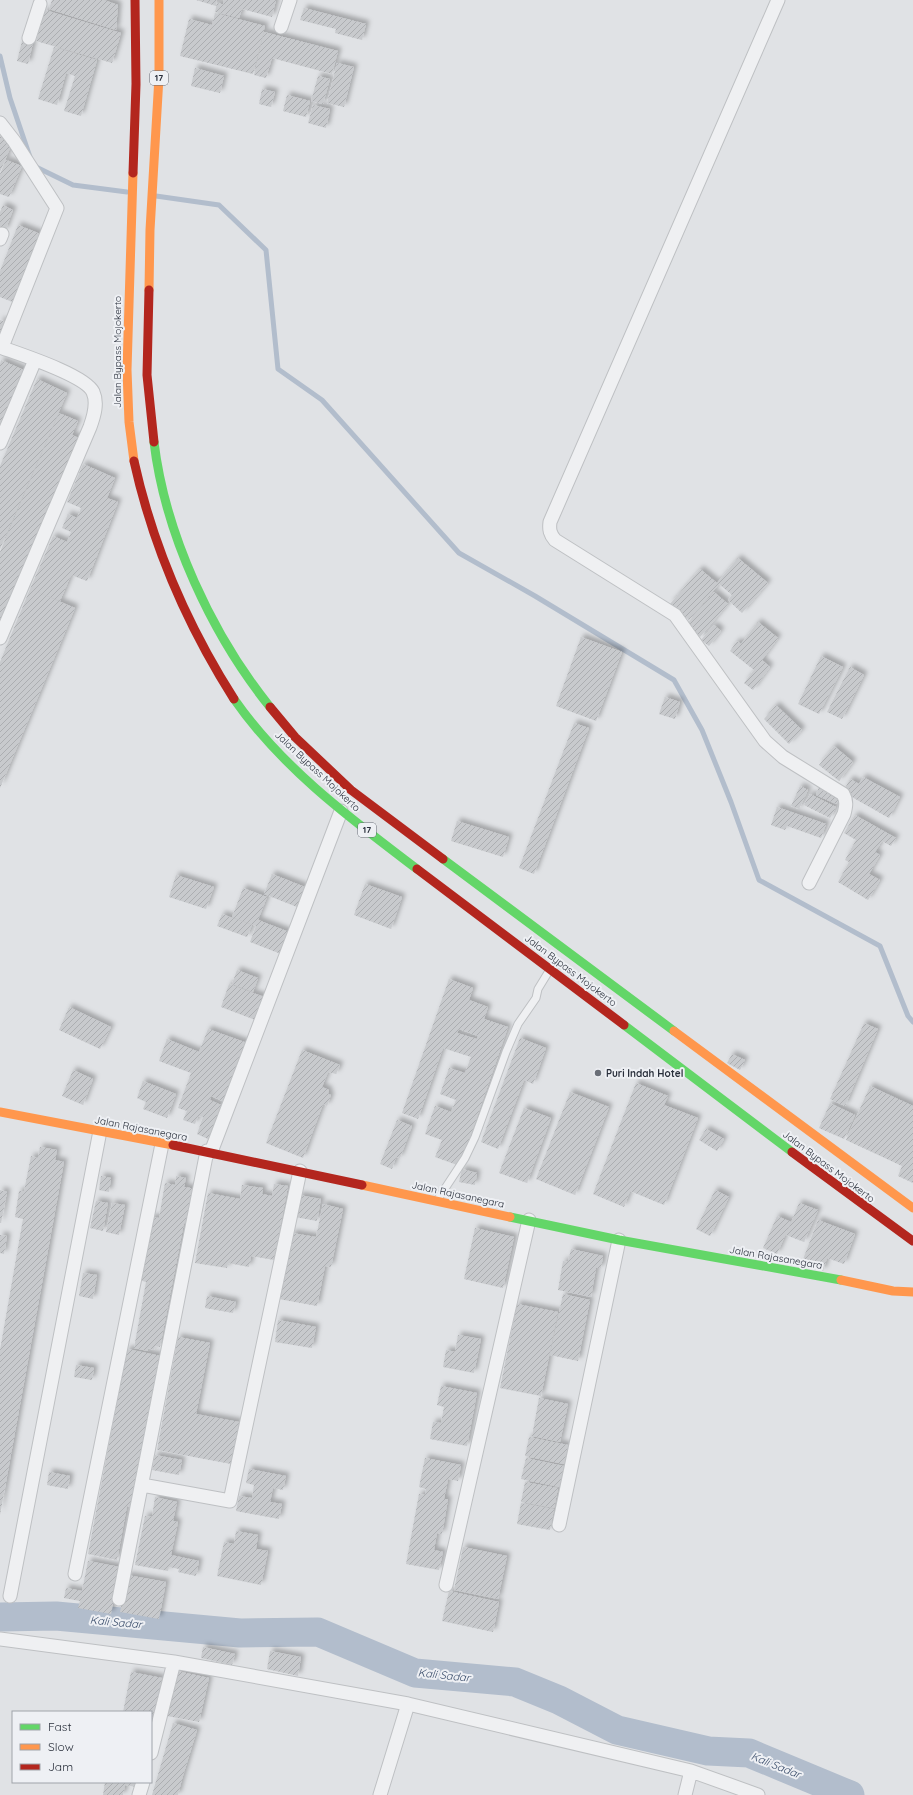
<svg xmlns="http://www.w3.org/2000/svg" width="913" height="1795" font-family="Quicksand,sans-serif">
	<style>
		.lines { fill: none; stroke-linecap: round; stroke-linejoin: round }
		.stream { stroke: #b2bdcc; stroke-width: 5 }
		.river { stroke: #b2bdcc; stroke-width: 29 }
		.building { fill: url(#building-hatch); fill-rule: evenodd; filter: url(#shadow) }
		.lane-casing { stroke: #bec0c3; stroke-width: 9 }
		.street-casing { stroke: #bec0c3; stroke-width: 15 }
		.lane { stroke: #eff0f2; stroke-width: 7 }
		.street { stroke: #eff0f2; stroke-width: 13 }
		.fast { stroke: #63d668; stroke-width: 9 }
		.slow { stroke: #ff974d; stroke-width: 9 }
		.jam { stroke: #b3261e; stroke-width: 9 }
		.poi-dot { fill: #696e76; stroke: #eef0f4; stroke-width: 1.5 }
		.labels { text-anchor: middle; stroke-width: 4; stroke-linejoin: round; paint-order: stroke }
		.shield { fill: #eef0f4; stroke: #646972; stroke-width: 1 }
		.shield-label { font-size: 9px; font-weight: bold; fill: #292f3b }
		.street-label { font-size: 10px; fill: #292f3b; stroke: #eef0f4 }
		.poi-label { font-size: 10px; font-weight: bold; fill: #292f3b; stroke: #eef0f4; text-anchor: start }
		.water-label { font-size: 11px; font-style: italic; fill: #394c6a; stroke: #eef0f4 }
	</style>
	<defs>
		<pattern id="building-hatch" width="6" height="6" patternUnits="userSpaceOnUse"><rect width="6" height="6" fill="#c8cacd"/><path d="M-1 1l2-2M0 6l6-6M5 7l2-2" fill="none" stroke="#acaeb1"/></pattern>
		<filter id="shadow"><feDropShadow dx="3.5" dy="-3.5" stdDeviation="2" flood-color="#0004"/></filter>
	</defs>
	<rect width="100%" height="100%" fill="#e0e2e5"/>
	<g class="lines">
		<!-- stream -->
		<path class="stream" d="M0,56L10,98L30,157
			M34,166L73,185L127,192
			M156,196L219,205L266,250L278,369L322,400L459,553L535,596L674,680L702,730L731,802L759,880L880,946L908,1016L913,1022"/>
		<!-- river -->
		<path class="river" d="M0,1617L56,1616L240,1633L318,1632L415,1673L515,1682L559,1700L617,1730L708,1751L749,1753L850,1795"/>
	</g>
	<!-- building -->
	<path class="building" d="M52,0H104L118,5L116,30L49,9Z
		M196,0H217L216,6Z
		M224,0H276L272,17L223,4Z
		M217,3L242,9L239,18L215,12Z
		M304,8L366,24L362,40L335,33L336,29L300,20Z
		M45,10L121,33L112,63L36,41Z
		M215,13L265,26L253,74L180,56L189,19L212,25Z
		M264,32L338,51L332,74L272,58L266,78L254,75Z
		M22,41L33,43L28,64L17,61Z
		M54,47L97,60L81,116L64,111L75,76L66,73L57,105L38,99Z
		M337,63L354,67L344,107L327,103Z
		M195,68L224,76L220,93L191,86Z
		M318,76L330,79L323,104L311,101Z
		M262,89L275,92L271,107L259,104Z
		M287,95L310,101L306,117L283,111Z
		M313,105L330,109L326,128L308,123Z
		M0,136L13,141L0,172Z
		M6,160L22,166L9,197L0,194V174Z
		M3,205L13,210L5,231L0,229V212Z
		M18,225L43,235L15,303L0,297V271Z
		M0,320L9,323L0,336Z
		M1,360L26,371L0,433V364Z
		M37,379L67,393L0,549V466Z
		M59,413L78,421L72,435L81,439L0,629V552Z
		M83,464L115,478L107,498L118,502L87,581L71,575L60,601L30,589L53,536L67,542L71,532L62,528L68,514L77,518L81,508L67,502Z
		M738,558L768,583L742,613L728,600L732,595L719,584L689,620L670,604L700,569L717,583Z
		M30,589L75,608L0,788V662Z
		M714,592L728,604L700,637L686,625Z
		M758,622L778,638L762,660L770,667L753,690L744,683L754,670L730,651L737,641L741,644Z
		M714,625L721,631L709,646L701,640Z
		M581,637L622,652L596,721L556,706Z
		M821,656L843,667L819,714L798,704Z
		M850,667L864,675L842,719L827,712Z
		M665,697L680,702L675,719L659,714Z
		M776,705L802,730L789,744L764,719Z
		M574,723L589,728L534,874L519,868Z
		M834,746L853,762L839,781L819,765Z
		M863,777L900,797L889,818L843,792L850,779L859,784Z
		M800,786L808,790L799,809L791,806Z
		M819,787L840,797L836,804L816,795Z
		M810,794L836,807L830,818L804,805Z
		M777,807L826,824L821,838L787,826L785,830L771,825Z
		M855,815L896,838L891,846L882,841L875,852L880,855L869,874L880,880L868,900L838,882L849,862L845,860L856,840L844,833Z
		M457,821L509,837L503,857L451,841Z
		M272,874L305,887L297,907L264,894Z
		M176,875L214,887L206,909L169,897Z
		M365,884L402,897L391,929L354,915Z
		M243,888L267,897L258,920L289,932L281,954L250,942L256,926L232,917Z
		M222,914L252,925L247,937L217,926Z
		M237,970L258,978L253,992L232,984Z
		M449,979L473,988L469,1000L488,1007L484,1019L508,1027L460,1166L435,1157L442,1140L425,1134L435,1106L451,1112L456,1100L440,1094L449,1068L465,1073L471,1057L443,1048L418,1119L402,1113ZM459,1029L478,1036L477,1039L457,1033Z
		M229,984L267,998L258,1021L221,1007Z
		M69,1007L111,1027L100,1049L59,1030Z
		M864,1023L878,1029L845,1106L830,1099Z
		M208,1029L250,1044L227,1103L211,1096L210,1100L221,1105L208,1139L197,1134L203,1117L198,1116L195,1124L183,1120L187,1111L178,1108L191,1073L159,1061L167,1039L199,1052Z
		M520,1038L546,1048L533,1084L524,1080L498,1149L481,1142Z
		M302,1050L340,1065L336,1074L328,1072L322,1087L329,1090L328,1094L331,1095L327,1106L323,1104L303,1158L266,1143Z
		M732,1054L745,1060L740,1070L727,1063Z
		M73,1070L93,1079L83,1105L62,1096Z
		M143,1081L176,1094L167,1118L143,1109L146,1102L137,1098Z
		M636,1083L668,1096L664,1105L698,1118L664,1205L630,1191L624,1207L593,1194Z
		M870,1086L913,1106V1183L898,1176L902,1166L846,1140Z
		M570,1092L609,1107L575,1195L536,1179Z
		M830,1103L855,1115L844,1139L819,1128Z
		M524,1108L551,1118L527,1183L499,1173Z
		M397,1120L412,1126L400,1158L396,1157L392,1169L380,1164Z
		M706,1129L724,1139L717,1151L699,1140Z
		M40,1147L57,1150L55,1160L64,1162L0,1515V1350L23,1219L15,1217L19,1191H24L31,1156L38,1158Z
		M462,1169L477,1173L475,1185L459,1182Z
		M101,1176L111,1178L109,1192L99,1190Z
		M176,1176L186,1178L184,1187L197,1189L190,1224L184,1223L160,1347L155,1346L154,1350L148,1348V1351L134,1348L146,1282L139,1280L151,1217L159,1218L165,1183L175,1185Z
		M274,1184L288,1186L274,1260L251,1256L249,1267L228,1263L227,1268L195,1263L208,1193L240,1199L242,1185L263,1188L262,1194L272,1196Z
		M0,1190L7,1192L1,1223H0Z
		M715,1190L729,1197L710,1236L696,1229Z
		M299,1195L321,1199L317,1221L295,1217Z
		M96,1201L108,1203L103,1231L90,1228Z
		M112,1203L125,1205L119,1235L106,1232Z
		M799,1203L818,1210L804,1242L786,1235Z
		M323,1204L343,1209L331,1267L325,1266L317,1306L279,1299L292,1233L316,1237Z
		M777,1216L791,1222L777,1254L763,1248Z
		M818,1220L855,1234L844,1264L827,1258L823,1271L802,1262Z
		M475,1228L514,1237L503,1288L464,1279Z
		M0,1235L7,1236L4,1254L0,1253Z
		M571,1249L603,1256L601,1268H596L591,1297L558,1290L563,1261L568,1262Z
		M83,1273L97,1275L93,1299L79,1296Z
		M563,1294L590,1300L578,1361L550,1355Z
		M207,1296L236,1302L233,1313L205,1308Z
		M517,1304L558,1312L541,1396L500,1388Z
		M278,1320L316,1327L312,1348L275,1342Z
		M458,1335L481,1339L474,1373L443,1367L446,1350L455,1352Z
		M178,1337L210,1343L196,1414L239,1422L231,1464L157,1450Z
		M127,1349L161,1356L132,1507L127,1506L117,1560L88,1554Z
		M76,1365L94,1368L92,1380L74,1377Z
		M441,1386L477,1393L467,1446L430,1439L433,1422L441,1423L444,1407L437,1405Z
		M539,1398L568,1404L560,1442L532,1436Z
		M529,1437L568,1445L564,1464L525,1456Z
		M155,1455L182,1460L179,1475L152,1470Z
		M425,1458L461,1465L458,1481L448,1479L444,1499H448L445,1517L442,1534L437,1533L434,1550L443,1552L439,1570L406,1564L419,1494L425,1495L426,1489L419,1487Z
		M526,1458L564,1466L559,1487L521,1479Z
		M249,1469L286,1476L283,1490L273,1488L270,1502L282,1504L279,1519L236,1511L239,1496L252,1498L254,1485L246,1483Z
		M49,1472L70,1476L68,1489L47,1485Z
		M525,1482L558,1488L554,1508L521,1502Z
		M155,1497L177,1502L173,1521L178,1522L171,1555L199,1561L196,1576L178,1572L179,1569L169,1567L168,1571L135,1565L145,1516L152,1517Z
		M521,1503L554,1509L550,1530L517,1524Z
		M236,1531L258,1535L256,1549L268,1551L261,1585L217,1576L224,1542L234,1544Z
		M463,1547L507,1556L498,1599L454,1590Z
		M88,1561L120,1567L111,1614L78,1608L80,1601L64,1598L66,1588L82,1591Z
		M127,1575L166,1582L159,1619L120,1612Z
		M449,1591L499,1602L493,1632L442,1621Z
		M203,1647L235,1654L232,1665L201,1658Z
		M270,1651L301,1657L298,1676L267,1669Z
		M177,1671L209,1678L199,1722L167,1716Z
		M131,1672L162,1678L154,1717H151V1712H123Z
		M173,1723L197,1730L182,1779L178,1795H152Z
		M105,1782H137L136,1787L125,1785L123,1795H103Z"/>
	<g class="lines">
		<!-- lane casing -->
		<g class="lane-casing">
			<path id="lane" d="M438,1199L465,1158L475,1137L506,1052L518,1024L536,998L538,989L549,971"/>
		</g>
		<!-- street casing -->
		<g class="street-casing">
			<path id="street" d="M778,0L550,522C549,530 550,534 555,540L675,615L765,741L783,757L843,794C847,801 846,806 844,814L809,883
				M281,27L290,0
				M29,38L40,4
				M0,123L14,141L57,208L2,347
				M0,239L2,234
				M0,347C19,354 85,375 93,392C98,403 94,416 90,427L0,638
				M0,443L35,360
				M211,1152L341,811
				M142,1485L230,1501L300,1171
				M559,1525L619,1240
				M75,1574L162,1144
				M446,1585L529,1220
				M10,1596L100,1131
				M119,1599L207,1151
				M0,1639L174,1662L408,1704L691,1771L758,1795
				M151,1753L174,1662
				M139,1795L143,1782
				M380,1795L408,1704
				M685,1795L691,1771"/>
		</g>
		<!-- lane -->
		<use href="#lane" class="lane"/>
		<!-- street -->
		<use href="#street" class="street"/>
		<!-- fast -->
		<path class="fast" d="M154,442C165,534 212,635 270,707
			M234,699C282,768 351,819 417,869
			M443,859L674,1031
			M624,1025L792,1152
			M510,1217L619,1240L841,1280"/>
		<!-- slow -->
		<path class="slow" d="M133,173L127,370L129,422L134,461
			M149,290L150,230L159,77V0
			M674,1031L913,1208
			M0,1112L173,1145
			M362,1185L510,1217
			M841,1280L893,1291L913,1292"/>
		<!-- jam -->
		<path class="jam" d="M133,173L136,84L135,0
			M149,290L147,375L154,442
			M134,461C153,547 187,625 234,699
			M270,707L295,737L351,790L443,859
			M417,869L624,1025
			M173,1145L362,1185
			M792,1152L913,1241"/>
	</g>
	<!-- markers -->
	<circle class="poi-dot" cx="598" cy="1073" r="4"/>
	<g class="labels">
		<!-- shield labels -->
		<g class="shield">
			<rect x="150" y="71" width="18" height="14" rx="3"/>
			<rect x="358" y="823" width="18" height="14" rx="3"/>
		</g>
		<g class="shield-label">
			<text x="159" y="81">17</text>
			<text x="367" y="833">17</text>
		</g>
		<!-- street labels -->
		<g class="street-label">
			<text transform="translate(117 352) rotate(-90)" y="4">Jalan Bypass Mojokerto</text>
			<text transform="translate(318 771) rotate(43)" y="4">Jalan Bypass Mojokerto</text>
			<text transform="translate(571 970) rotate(37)" y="4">Jalan Bypass Mojokerto</text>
			<text transform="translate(141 1128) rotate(11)" y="4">Jalan Rajasanegara</text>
			<text transform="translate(829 1166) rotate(37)" y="4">Jalan Bypass Mojokerto</text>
			<text transform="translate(458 1194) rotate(12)" y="4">Jalan Rajasanegara</text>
			<text transform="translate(776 1257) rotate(10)" y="4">Jalan Rajasanegara</text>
		</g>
		<!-- poi labels -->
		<g class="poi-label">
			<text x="606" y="1077">Puri Indah Hotel</text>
		</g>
		<!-- water labels -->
		<g class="water-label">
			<text transform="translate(116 1622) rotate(5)" y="4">Kali Sadar</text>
			<text transform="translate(444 1675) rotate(6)" y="4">Kali Sadar</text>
			<text transform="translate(776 1765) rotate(22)" y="4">Kali Sadar</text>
		</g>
	</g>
	<!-- legend -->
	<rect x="12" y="1711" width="140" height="72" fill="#eef0f4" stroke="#9fa3aa"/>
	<rect x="20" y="1724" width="20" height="6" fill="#63d668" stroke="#9fa3aa"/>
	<text x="48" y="1731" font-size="12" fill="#292f3b">Fast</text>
	<rect x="20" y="1744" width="20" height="6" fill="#ff974d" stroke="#9fa3aa"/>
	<text x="48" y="1751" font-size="12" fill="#292f3b">Slow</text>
	<rect x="20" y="1764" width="20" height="6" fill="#b3261e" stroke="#9fa3aa"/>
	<text x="48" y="1771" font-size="12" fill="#292f3b">Jam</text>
</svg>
